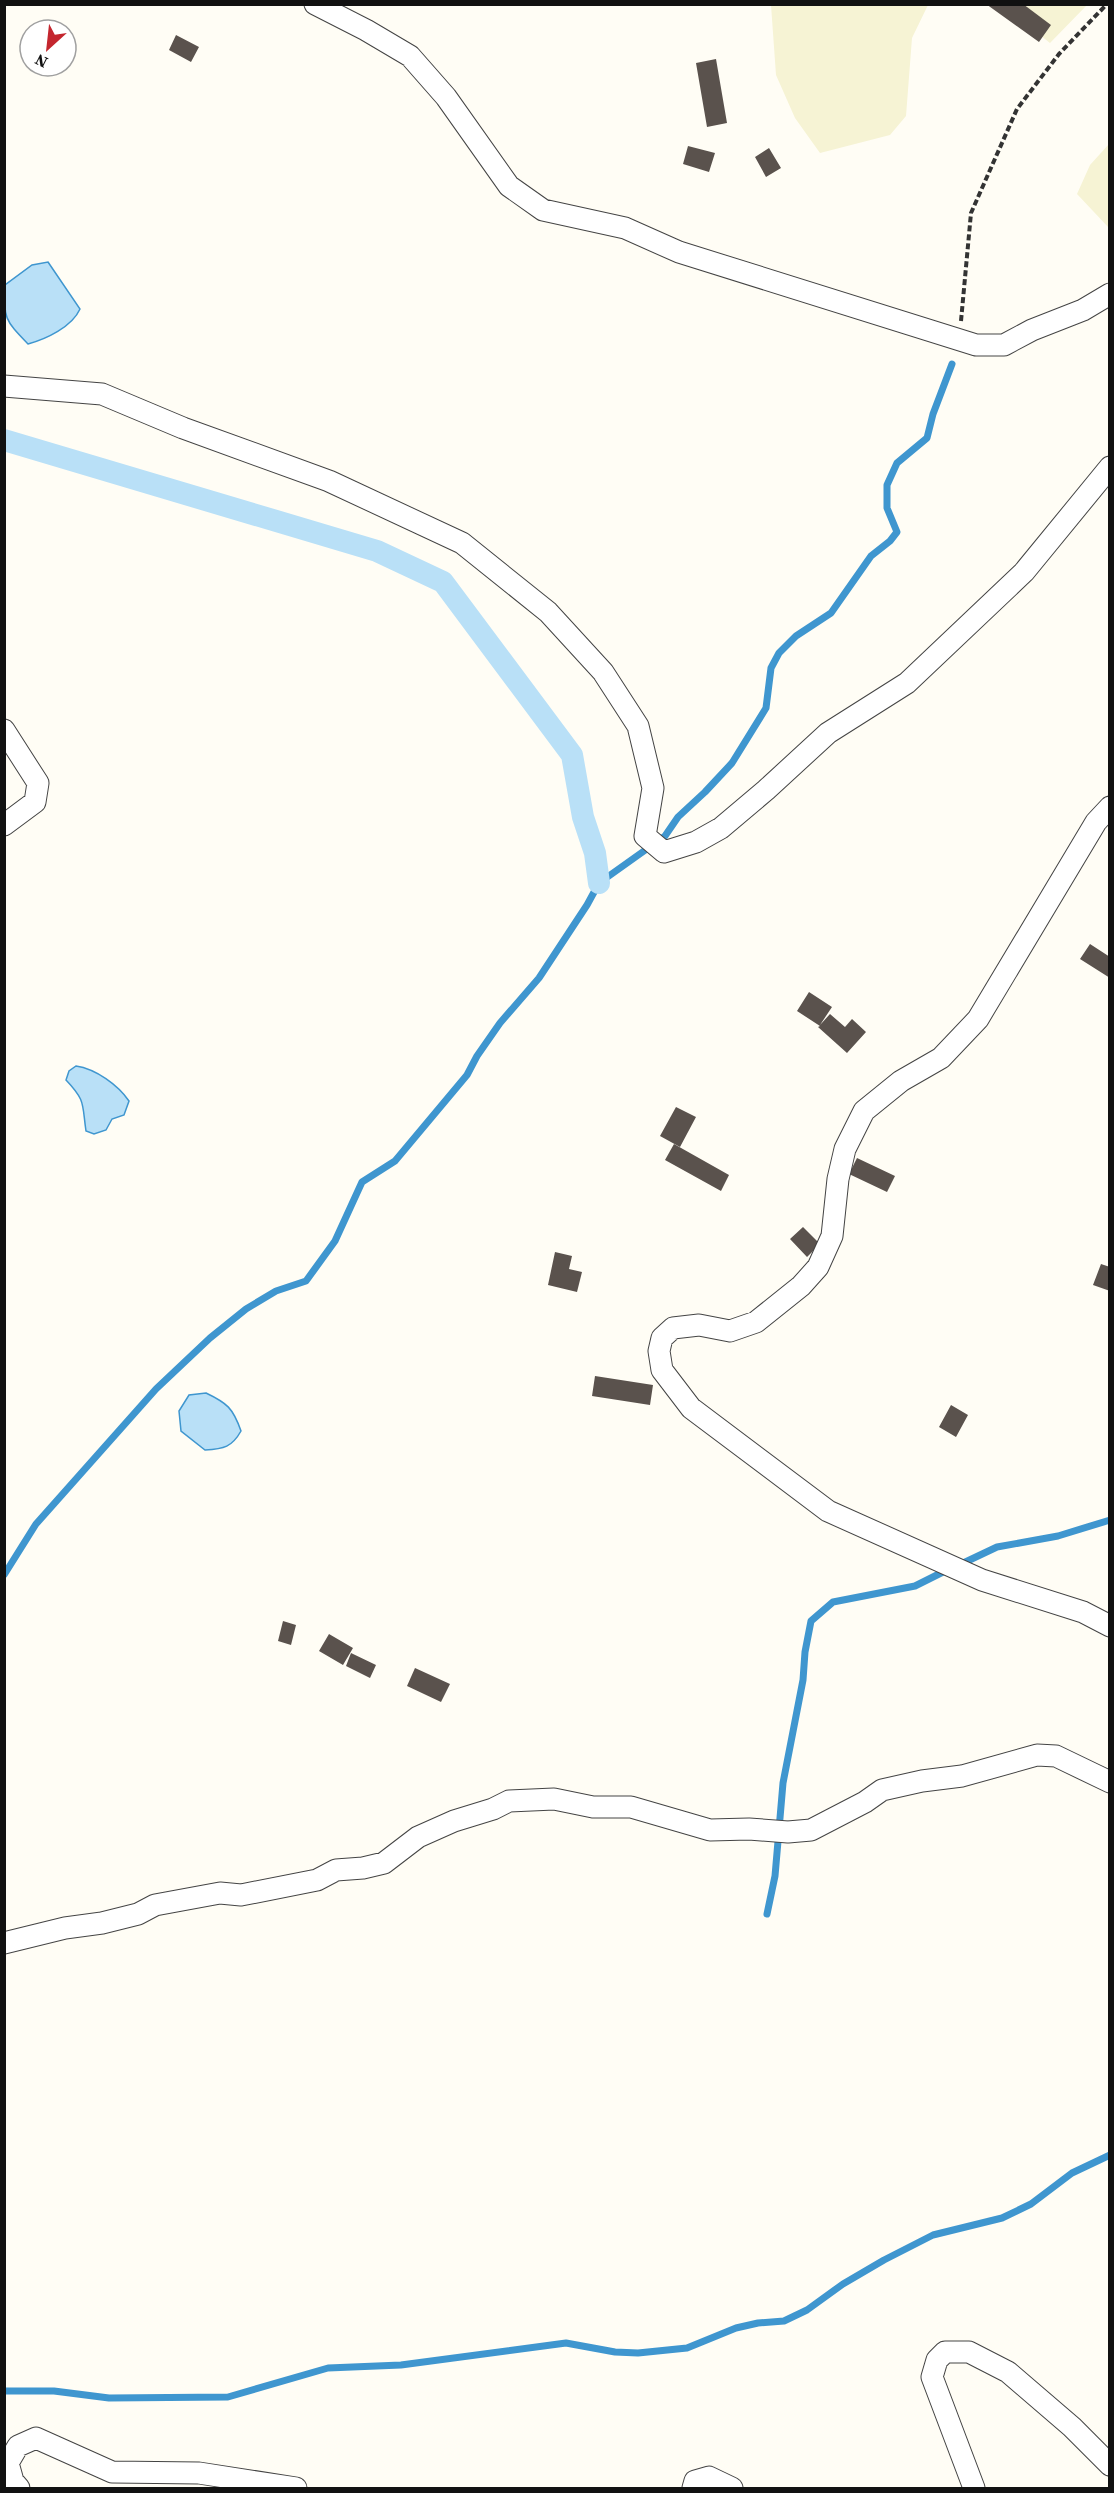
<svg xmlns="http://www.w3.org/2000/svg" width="1114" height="2493" font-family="'Source Serif 4',serif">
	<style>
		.farmland { fill: #f6f3d4 }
		.water { fill: #b9e0f7; stroke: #3f96cf; stroke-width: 1.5 }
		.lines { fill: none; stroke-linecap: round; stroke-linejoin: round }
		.stream { stroke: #3f96cf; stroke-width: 7 }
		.canal { stroke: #b9e0f7; stroke-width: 22 }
		.building { fill: #5a524d }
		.street-casing { stroke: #444; stroke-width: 23 }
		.path { stroke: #333; stroke-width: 4; stroke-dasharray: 6 3; stroke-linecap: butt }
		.street { stroke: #fff; stroke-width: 21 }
	</style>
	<rect width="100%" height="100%" fill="#fffdf5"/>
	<!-- farmland -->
	<path class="farmland" d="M771,5H928L912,38L906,116L890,135L820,153L795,118L776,75Z
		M1002,5H1087L1050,43Z
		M1109,144V228L1077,194L1090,165Z"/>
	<!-- water -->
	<path class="water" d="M48,262L80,309C72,327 46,339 28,344C4,319 4,319 5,285L32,265Z
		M76,1066C96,1069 118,1085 129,1101L124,1115L112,1119L106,1130L94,1134L86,1131C82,1104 86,1101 66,1080L69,1071Z
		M206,1393C227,1403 233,1408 241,1431C232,1447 224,1449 205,1450L181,1431L179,1411L189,1395Z"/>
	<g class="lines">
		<!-- stream -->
		<path class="stream" d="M959,1565L997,1547L1058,1536L1110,1520
			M4,1575L36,1524L156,1389L210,1338L246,1309L276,1291L306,1281L335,1241L362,1182L395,1161L467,1075L477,1056L500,1023L539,978L587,905L599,883L665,836L678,817L705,792L732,763L766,708L771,668L779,653L796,636L831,613L871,556L890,541L897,532L887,508V485L897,463L927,438L933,414L952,364
			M767,1914L775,1876L783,1783L803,1680L805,1652L811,1621L833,1602L915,1586L949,1569
			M4,2391H54L109,2398L228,2397L328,2368L401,2365L566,2343L615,2352L638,2353L687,2348L736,2328L758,2323L784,2321L807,2310L843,2284L884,2260L933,2235L1002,2218L1031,2204L1072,2173L1110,2155"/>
		<!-- canal -->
		<path class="canal" d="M4,440L377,551L443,582L572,755L583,817L595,853L599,883"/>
	</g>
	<!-- building -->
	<path class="building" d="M986,4H1023L1051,25L1039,42Z
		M176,35L199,47L191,62L169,50Z
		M716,59L727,123L707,127L696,63Z
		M688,146L715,153L709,172L683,164Z
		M769,148L781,168L766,177L755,157Z
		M1090,944L1110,957V978L1080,959Z
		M809,992L832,1007L820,1025L830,1014L845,1027L852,1019L866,1032L847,1053L818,1027L820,1026L797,1011Z
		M676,1107L696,1117L680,1147L660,1136Z
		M674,1144L729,1175L721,1191L665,1160Z
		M857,1158L895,1176L887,1192L849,1174Z
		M803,1227L820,1244L807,1257L790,1239Z
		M555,1252L572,1256L569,1269L582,1272L577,1292L548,1285Z
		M1101,1264L1110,1267V1291L1093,1285Z
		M595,1376L653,1385L650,1405L592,1396Z
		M951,1405L968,1415L956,1437L939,1427Z
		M283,1621L296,1625L291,1645L278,1641Z
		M329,1634L353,1648L343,1665L319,1651Z
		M351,1653L376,1665L370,1678L346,1666Z
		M415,1668L450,1684L441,1702L407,1686Z"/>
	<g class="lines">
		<!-- street casing -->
		<g class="street-casing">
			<path id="street" d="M315,4L366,30L410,56L446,97L509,186L543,210L625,228L679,252L976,345H1004L1032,330L1083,310L1110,294
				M4,386L102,394L183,428L329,481L462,543L548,612L603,672L638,726L653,788L645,836L664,852L696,842L721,828L766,790L828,733L907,683L1024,572L1110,467
				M4,730L38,783L35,802L4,825
				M1110,807L1096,822L978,1019L941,1058L901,1081L864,1111L845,1149L838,1179L832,1236L818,1267L801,1286L756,1322L730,1331L699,1325L673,1328L662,1338L659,1351L662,1370L691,1408L828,1511L982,1580L1083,1612L1110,1626
				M4,1943L65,1928L102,1923L138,1914L155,1905L220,1893L241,1895L317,1880L336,1870L363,1868L384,1863L418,1837L454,1821L493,1809L509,1801L554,1799L593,1807H631L710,1830L749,1829L788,1832L811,1830L865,1802L882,1790L922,1781L962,1776L1037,1755L1056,1756L1110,1782
				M19,2488L13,2481L8,2463L18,2446L36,2438L112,2472L199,2473L296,2488
				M693,2488L695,2481L709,2477L732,2488
				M974,2488L932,2377L937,2360L945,2352H969L1008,2372L1072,2427L1110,2465"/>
		</g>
		<!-- path -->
		<path class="path" d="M961,321L971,213L1017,109L1059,54L1107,4"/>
		<!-- street -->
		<use href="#street" class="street"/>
	</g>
	<!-- border -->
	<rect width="1114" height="2493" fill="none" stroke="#111111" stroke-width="12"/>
	<!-- north arrow -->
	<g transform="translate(48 48) rotate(207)"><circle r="28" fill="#ffffff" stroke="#a0a0a0" stroke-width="1.5"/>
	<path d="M0-4.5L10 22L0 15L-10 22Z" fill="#c4262e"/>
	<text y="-9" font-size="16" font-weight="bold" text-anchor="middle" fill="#111111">N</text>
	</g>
</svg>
